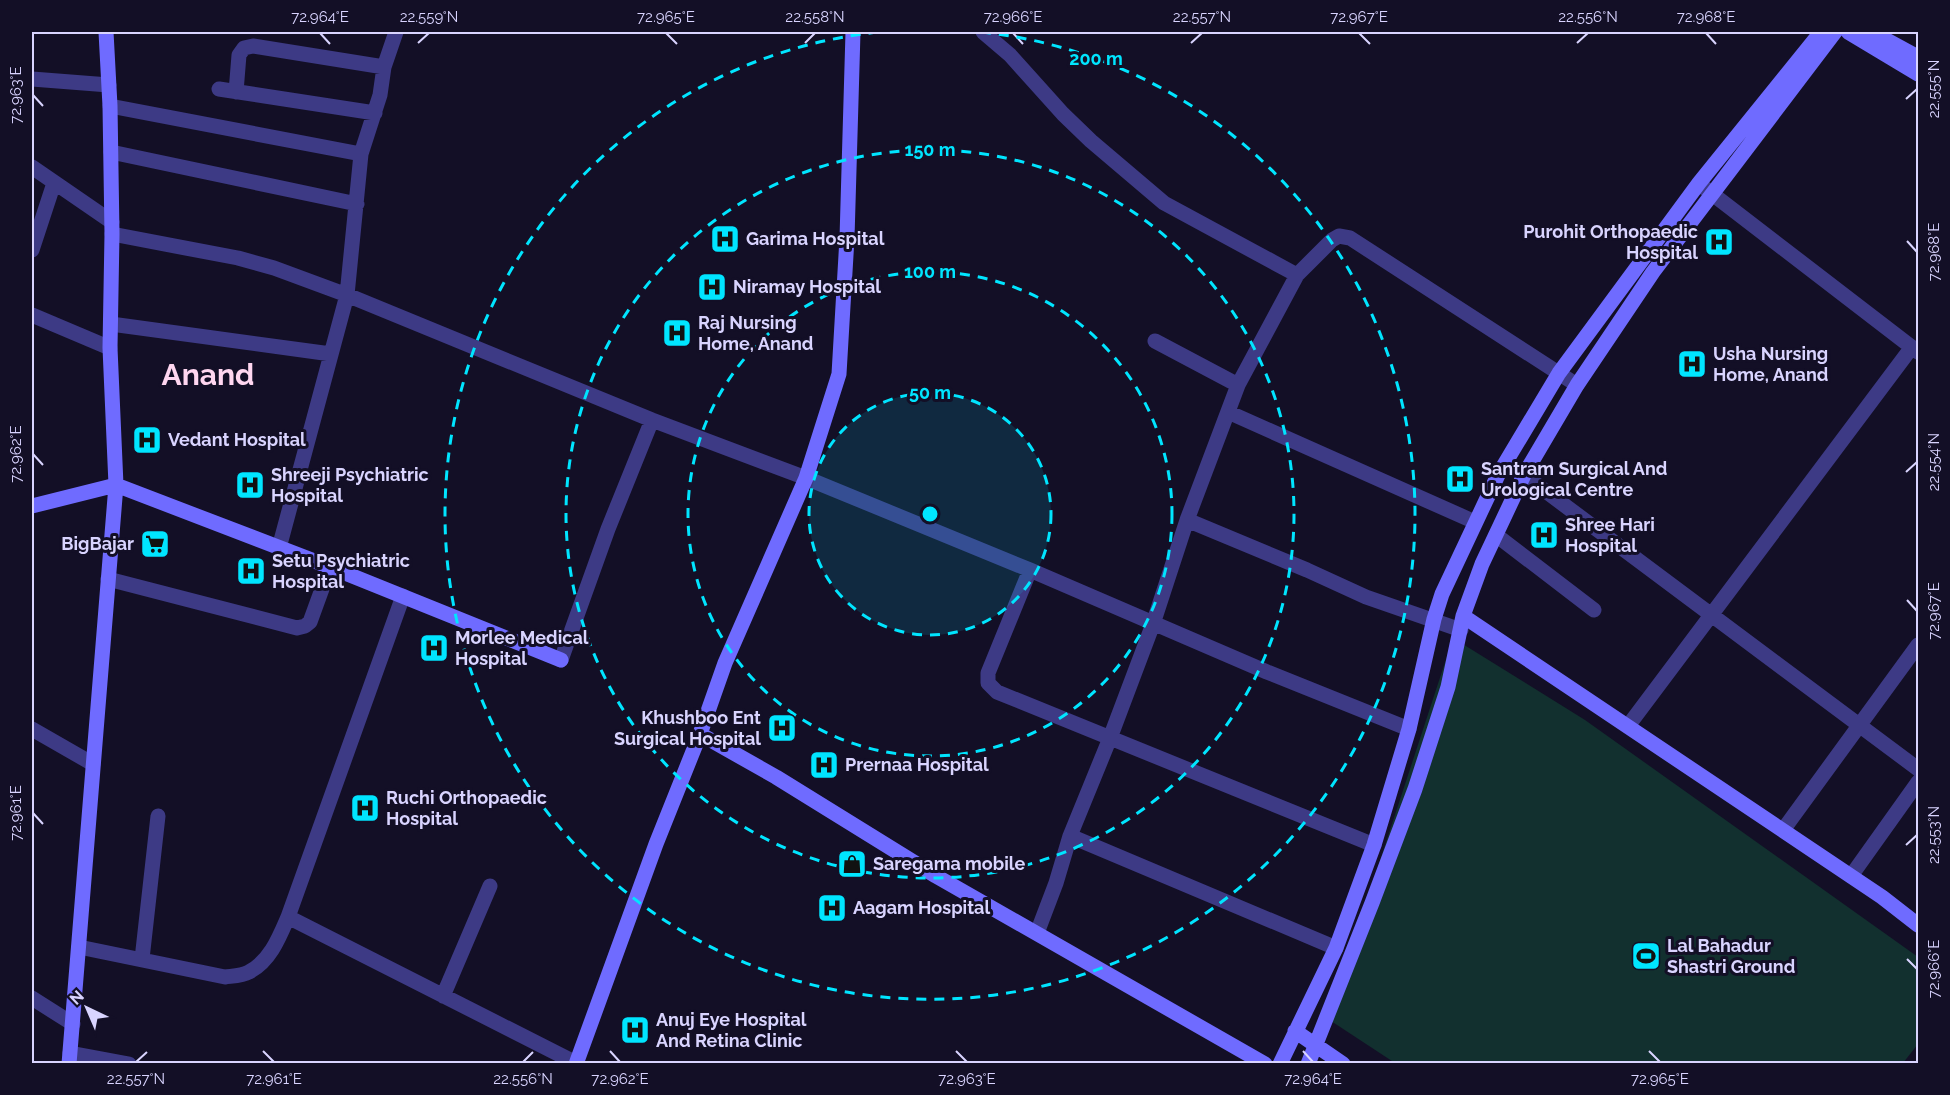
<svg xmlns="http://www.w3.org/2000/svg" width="1950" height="1095" font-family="Raleway,sans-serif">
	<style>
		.green { fill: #12302f }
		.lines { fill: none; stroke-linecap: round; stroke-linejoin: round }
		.street { stroke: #3d3a85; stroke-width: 15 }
		.secondary { stroke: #6f6bff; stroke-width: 15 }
		.ticks { fill: none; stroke: #d9d4ff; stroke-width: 2 }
		.ring { fill: none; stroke: #00e5ff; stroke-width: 3; stroke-dasharray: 10 8 }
		.labels { text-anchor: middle; stroke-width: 6; stroke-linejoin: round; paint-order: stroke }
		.poi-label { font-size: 18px; font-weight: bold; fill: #d9d4ff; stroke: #130f26; text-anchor: start }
		.town-label { font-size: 30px; font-weight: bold; fill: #ffd6f0; stroke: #130f26 }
		.centre { fill: #00e5ff; stroke: #130f26; stroke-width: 3 }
		.ring-label { font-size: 18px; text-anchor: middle; font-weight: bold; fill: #00e5ff; stroke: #130f26; stroke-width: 6; stroke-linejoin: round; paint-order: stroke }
		.neatline { fill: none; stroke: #d9d4ff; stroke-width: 2 }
		.ticks-label { font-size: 15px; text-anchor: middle; fill: #d9d4ff }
	</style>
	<rect width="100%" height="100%" fill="#130f26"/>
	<!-- green -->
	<path class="green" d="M1453,638L1585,720L1918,957V1044L1903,1063H1395L1328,1019Z"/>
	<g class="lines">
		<!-- street -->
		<path class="street" d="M983,32L1010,55L1063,114L1091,141L1164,203L1297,275
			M32,79L109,85
			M219,89L375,113
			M236,92L239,55L244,48L253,46L384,67
			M110,106L361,154
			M111,152L357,204
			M32,167L112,222
			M1702,186L1918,352
			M112,234L238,258L274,268L347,295L652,420L806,478L1030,570L1267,672L1409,729
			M32,250L54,183
			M32,315L110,348
			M111,324L331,354
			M1155,341L1238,385
			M1228,412L1475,522
			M1524,475L1918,769
			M1187,520L1307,570L1366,597L1461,630
			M1496,535L1594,610
			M279,548L347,295L361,154L380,95L384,67L396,32
			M1030,570L988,673V683L997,692L1374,845
			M108,579L297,628L305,626L310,622L330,567
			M561,660L608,529L652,420
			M1628,726L1912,347
			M32,729L93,764
			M1783,830L1918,645
			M1070,836L1336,948
			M1851,876L1918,782
			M288,917L576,1063
			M1037,933L1056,883L1070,836L1110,738L1153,624L1187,520L1238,385L1297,275L1332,240L1339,236L1350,238L1577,385
			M79,947L225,977C232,976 242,976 249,972C270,961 279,938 288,917L403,596
			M142,959L158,816
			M443,996L490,886
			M32,998L73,1024
			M70,1053L129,1064"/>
		<!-- secondary -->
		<path class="secondary" d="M1848,32L1918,74
			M1872,32L1918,57
			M32,506L116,485L330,567L561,660
			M1463,616L1882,897L1918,925
			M700,734L776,777L936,876L1265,1064
			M1295,1031L1343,1064
			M69,1064L116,485L110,348L112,234L110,106L106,32
			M576,1064L656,844L700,734L725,663L806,478L839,374L847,238L853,32
			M1280,1064L1336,948L1374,845L1409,729L1434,619L1442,594L1498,475L1559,373L1699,183L1821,32
			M1308,1064L1372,903L1415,789L1448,687L1463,616L1482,564L1524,475L1577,385L1653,272L1835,32"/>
	</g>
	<!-- ticks -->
	<path class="ticks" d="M320,33L330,44M666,33L677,44M1013,33L1023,44M1359,33L1370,44M1706,33L1716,44M418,43L429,33M805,43L815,33M1191,43L1202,33M1577,43L1588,33M33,95L43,106M1906,99L1917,89M1907,241L1917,252M33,454L43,465M1906,472L1917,462M1907,600L1917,611M33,813L43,824M1906,845L1917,835M1907,959L1917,969M263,1051L274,1062M610,1051L620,1062M956,1051L967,1062M1303,1051L1313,1062M1649,1051L1660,1062M136,1062L147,1052M523,1062L533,1052"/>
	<!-- distance rings -->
	<circle cx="930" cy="514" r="121" fill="#00e5ff" fill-opacity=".12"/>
	<g class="ring">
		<circle cx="930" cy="514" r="121"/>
		<circle cx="930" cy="514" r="242"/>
		<circle cx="930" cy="514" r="364"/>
		<path d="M981 32A485 485 0 1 1 879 32"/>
	</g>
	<!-- icons -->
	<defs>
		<g id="hospital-square" transform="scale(1.5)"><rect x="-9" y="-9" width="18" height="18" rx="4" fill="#00e5ff" stroke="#130f26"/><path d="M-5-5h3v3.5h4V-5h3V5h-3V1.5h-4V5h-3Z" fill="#111"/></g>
		<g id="supermarket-square" transform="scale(1.5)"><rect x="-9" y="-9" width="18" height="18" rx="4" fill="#00e5ff" stroke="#130f26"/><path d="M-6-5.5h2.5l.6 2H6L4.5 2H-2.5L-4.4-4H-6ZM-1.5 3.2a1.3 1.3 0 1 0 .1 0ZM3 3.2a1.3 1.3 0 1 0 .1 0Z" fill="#111"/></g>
		<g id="shop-square" transform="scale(1.5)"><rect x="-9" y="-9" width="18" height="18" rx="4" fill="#00e5ff" stroke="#130f26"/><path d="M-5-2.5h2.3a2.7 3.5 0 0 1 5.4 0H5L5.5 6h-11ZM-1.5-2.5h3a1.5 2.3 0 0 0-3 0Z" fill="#111"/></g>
		<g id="stadium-square" transform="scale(1.5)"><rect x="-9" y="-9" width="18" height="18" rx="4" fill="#00e5ff" stroke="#130f26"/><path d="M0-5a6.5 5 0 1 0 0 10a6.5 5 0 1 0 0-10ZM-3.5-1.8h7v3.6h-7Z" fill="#111"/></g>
	</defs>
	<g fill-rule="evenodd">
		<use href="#hospital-square" x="725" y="239"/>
		<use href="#hospital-square" x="1719" y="242"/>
		<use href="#hospital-square" x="712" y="287"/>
		<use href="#hospital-square" x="677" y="333"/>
		<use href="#hospital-square" x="1692" y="364"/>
		<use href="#hospital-square" x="147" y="440"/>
		<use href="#hospital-square" x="1460" y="479"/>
		<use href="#hospital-square" x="250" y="485"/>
		<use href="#hospital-square" x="1544" y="535"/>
		<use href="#supermarket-square" x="155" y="544"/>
		<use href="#hospital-square" x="251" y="571"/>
		<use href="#hospital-square" x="434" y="648"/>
		<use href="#hospital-square" x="782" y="728"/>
		<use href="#hospital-square" x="824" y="765"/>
		<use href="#hospital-square" x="365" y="808"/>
		<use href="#shop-square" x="852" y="864"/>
		<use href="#hospital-square" x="832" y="908"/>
		<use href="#stadium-square" x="1646" y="956"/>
		<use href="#hospital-square" x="635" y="1030"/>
	</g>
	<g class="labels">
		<!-- poi labels -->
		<g class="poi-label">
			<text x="1698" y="238" text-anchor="end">Purohit Orthopaedic<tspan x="1698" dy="21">Hospital</tspan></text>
			<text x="746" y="245">Garima Hospital</text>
			<text x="733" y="293">Niramay Hospital</text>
			<text x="698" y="329">Raj Nursing<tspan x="698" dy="21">Home, Anand</tspan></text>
			<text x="1713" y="360">Usha Nursing<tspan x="1713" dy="21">Home, Anand</tspan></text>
			<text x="168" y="446">Vedant Hospital</text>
			<text x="1481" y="475">Santram Surgical And<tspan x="1481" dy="21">Urological Centre</tspan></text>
			<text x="271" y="481">Shreeji Psychiatric<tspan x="271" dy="21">Hospital</tspan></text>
			<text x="1565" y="531">Shree Hari<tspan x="1565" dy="21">Hospital</tspan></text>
			<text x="134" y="550" text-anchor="end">BigBajar</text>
			<text x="272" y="567">Setu Psychiatric<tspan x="272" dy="21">Hospital</tspan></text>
			<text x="455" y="644">Morlee Medical<tspan x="455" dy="21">Hospital</tspan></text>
			<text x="761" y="724" text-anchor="end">Khushboo Ent<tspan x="761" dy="21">Surgical Hospital</tspan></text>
			<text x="845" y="771">Prernaa Hospital</text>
			<text x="386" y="804">Ruchi Orthopaedic<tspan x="386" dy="21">Hospital</tspan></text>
			<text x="873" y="870">Saregama mobile</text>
			<text x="853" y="914">Aagam Hospital</text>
			<text x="1667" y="952">Lal Bahadur<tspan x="1667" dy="21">Shastri Ground</tspan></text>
			<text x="656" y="1026">Anuj Eye Hospital<tspan x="656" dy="21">And Retina Clinic</tspan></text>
		</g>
		<!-- town labels -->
		<g class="town-label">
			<text x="208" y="385">Anand</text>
		</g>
	</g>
	<circle cx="930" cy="514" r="9" class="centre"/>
	<g class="ring-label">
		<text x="1096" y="65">200 m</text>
		<text x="930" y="156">150 m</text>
		<text x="930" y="278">100 m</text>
		<text x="930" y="399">50 m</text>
	</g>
	<!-- border -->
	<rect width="1950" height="1095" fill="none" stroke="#130f26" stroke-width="66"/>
	<!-- north arrow -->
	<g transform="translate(87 1008) rotate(316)" stroke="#130f26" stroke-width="4.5" paint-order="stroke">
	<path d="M0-4.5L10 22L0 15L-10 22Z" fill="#d9d4ff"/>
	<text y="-9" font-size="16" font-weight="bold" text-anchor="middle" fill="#d9d4ff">N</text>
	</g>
	<rect x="33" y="33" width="1884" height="1029" class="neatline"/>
	<g class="ticks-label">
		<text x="320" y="22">72.964°E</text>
		<text x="429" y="22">22.559°N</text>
		<text x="666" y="22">72.965°E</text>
		<text x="815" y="22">22.558°N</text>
		<text x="1013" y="22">72.966°E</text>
		<text x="1202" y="22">22.557°N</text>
		<text x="1359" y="22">72.967°E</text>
		<text x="1588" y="22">22.556°N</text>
		<text x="1706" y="22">72.968°E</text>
		<text transform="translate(1934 89) rotate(-90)" y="5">22.555°N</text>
		<text transform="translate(16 95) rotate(-90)" y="5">72.963°E</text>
		<text transform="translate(1934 252) rotate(-90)" y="5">72.968°E</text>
		<text transform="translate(16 454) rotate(-90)" y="5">72.962°E</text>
		<text transform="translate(1934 462) rotate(-90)" y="5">22.554°N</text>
		<text transform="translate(1934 611) rotate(-90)" y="5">72.967°E</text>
		<text transform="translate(16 813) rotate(-90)" y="5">72.961°E</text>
		<text transform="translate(1934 835) rotate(-90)" y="5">22.553°N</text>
		<text transform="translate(1934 969) rotate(-90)" y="5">72.966°E</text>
		<text x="136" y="1084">22.557°N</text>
		<text x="274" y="1084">72.961°E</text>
		<text x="523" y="1084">22.556°N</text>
		<text x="620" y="1084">72.962°E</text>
		<text x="967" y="1084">72.963°E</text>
		<text x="1313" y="1084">72.964°E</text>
		<text x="1660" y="1084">72.965°E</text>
	</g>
</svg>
